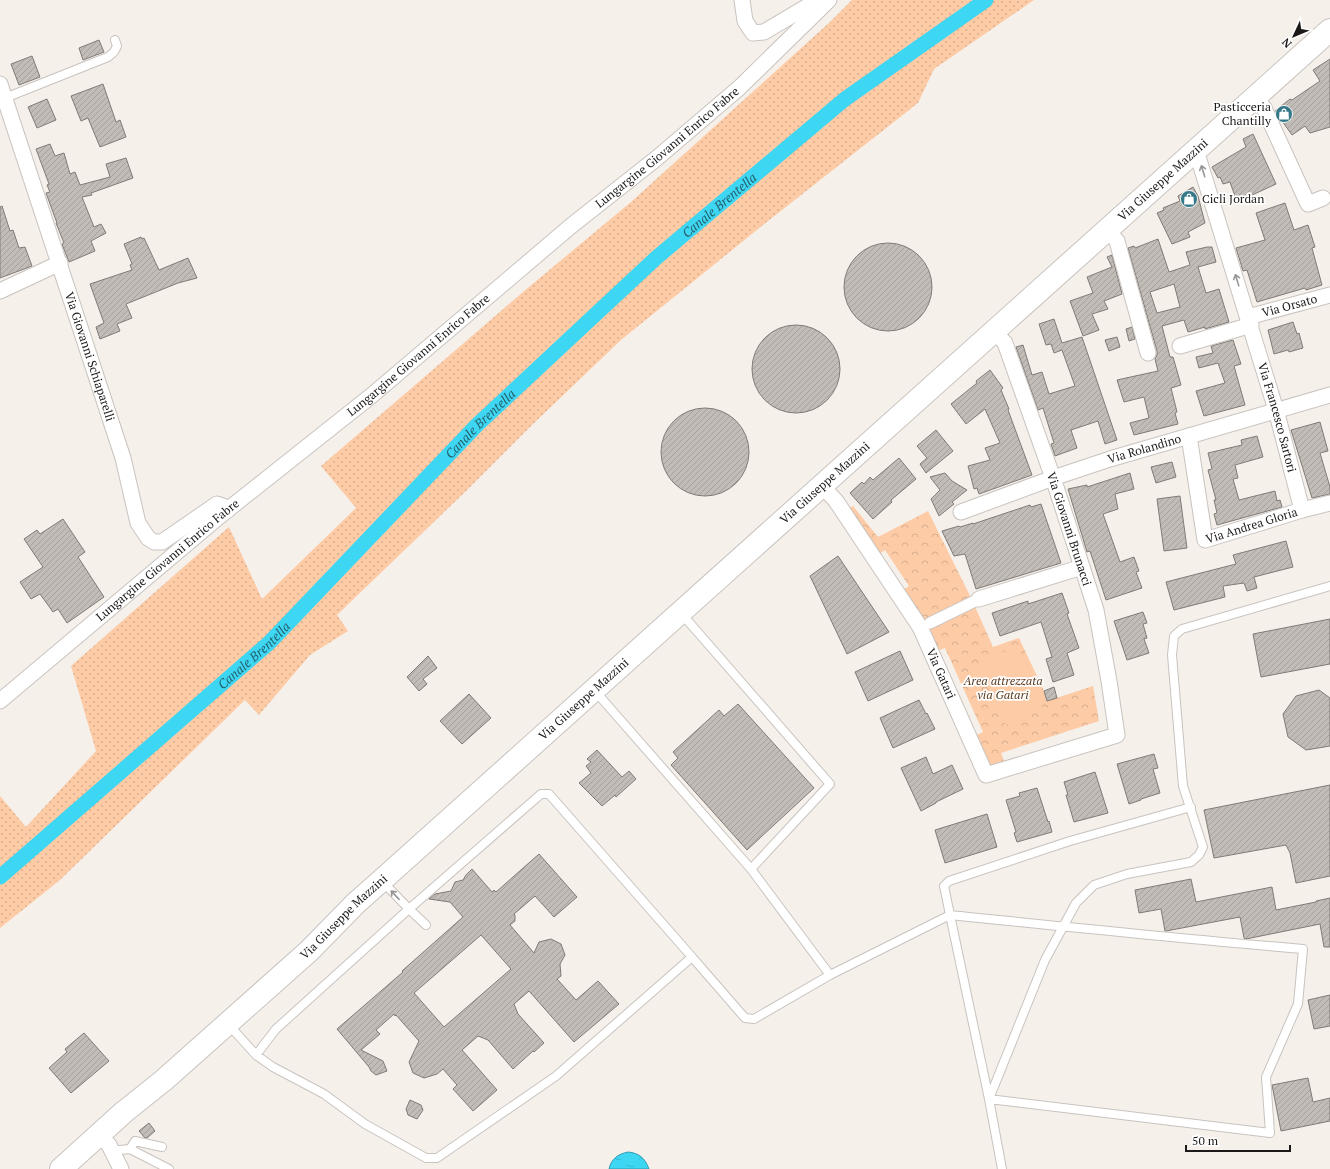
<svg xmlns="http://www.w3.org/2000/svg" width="1330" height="1169" font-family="'PT Serif',serif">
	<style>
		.grass { fill: url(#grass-dots) }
		.forest { fill: url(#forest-crowns) }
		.pitch { fill: #fdcba6 }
		.water { fill: url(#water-ripples); stroke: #339db1 }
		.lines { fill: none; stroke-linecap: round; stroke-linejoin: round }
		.canal { stroke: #3dd6f3; stroke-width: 15 }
		.building { fill: url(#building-hatch); stroke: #817b77; fill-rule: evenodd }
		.service-casing { stroke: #c9c3bf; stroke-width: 10 }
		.pedestrian-casing { stroke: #c9c3bf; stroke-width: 13 }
		.minor-casing { stroke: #c9c3bf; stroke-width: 17 }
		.secondary-casing { stroke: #c9c3bf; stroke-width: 24 }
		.service { stroke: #fff; stroke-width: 8 }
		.pedestrian { stroke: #fff; stroke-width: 11 }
		.minor { stroke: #fff; stroke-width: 15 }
		.secondary { stroke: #fff; stroke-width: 22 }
		.oneway { stroke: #999897 }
		.labels { text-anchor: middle; stroke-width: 3.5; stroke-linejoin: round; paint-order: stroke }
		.poi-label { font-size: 12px; fill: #1c1918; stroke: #fff; text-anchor: end }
		.street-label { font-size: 12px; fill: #1c1918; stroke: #fff }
		.park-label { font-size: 12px; font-style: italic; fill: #5a381c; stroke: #fff }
		.water-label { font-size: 13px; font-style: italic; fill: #25606c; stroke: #fff }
	</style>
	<defs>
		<pattern id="grass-dots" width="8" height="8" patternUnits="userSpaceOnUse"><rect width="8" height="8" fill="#fdcba6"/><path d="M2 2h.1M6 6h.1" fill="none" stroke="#d8ae8e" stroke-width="1.8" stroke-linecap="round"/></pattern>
		<pattern id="forest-crowns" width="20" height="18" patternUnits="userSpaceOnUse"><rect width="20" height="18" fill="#fdcba6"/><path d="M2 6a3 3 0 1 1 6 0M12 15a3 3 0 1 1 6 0" fill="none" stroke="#d8ae8e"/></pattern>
		<pattern id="water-ripples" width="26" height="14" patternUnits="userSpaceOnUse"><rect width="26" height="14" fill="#3dd6f3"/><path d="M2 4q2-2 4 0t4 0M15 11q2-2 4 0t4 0" fill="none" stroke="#35b7d0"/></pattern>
		<pattern id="building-hatch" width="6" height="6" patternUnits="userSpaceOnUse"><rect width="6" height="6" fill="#c2bcb7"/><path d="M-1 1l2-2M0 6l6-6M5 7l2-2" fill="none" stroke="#a6a19d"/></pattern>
	</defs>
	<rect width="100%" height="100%" fill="#f6f0eb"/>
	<!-- grass -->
	<path class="grass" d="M852,0H1034L934,69L918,103L758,229L621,340L533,424L465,492L337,615L348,631L310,655L259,715L245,700L60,880L0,928V796L26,827L96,751L71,666L229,527L262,599L356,508L321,466L523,292L631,202L830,22Z"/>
	<!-- forest -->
	<path class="forest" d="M853,506L878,537L928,511L973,602L993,647L1019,638L1044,691L1047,701L1093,686L1099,721L1001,753L1004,761L988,766L975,736L983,732L945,648L936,651L902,590L909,586L885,550L879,554L847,509Z"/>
	<!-- pitch -->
	<path class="pitch" d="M1016,646L1023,662L1025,661L1039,691L1036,692L1043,708L1006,725L978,664Z"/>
	<!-- water -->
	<path class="water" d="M628,1152C639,1153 645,1158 649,1169H609C611,1159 618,1154 628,1152Z"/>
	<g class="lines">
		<!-- canal -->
		<path class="canal" id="s1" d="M0,877L269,643L477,425L656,258L845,99L986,0"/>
	</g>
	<!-- building -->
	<path class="building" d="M99,40L104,52L83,60L79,48Z
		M32,56L40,77L19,85L11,64Z
		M1330,59V127L1310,133L1305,126L1292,135L1275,111L1290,99L1292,100L1320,81L1313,70Z
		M103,84L116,122L120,120L126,137L100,147L88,118L81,121L71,96Z
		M47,99L56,120L37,128L28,107Z
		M1253,134L1276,184L1237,202L1230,182L1223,184L1220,177L1218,178L1212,167L1246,147L1243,139Z
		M50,144L55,156L64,153L70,174L75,172L80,185L110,177L106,164L126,158L133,178L91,193L92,195L82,197L94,227L101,224L106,233L91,241L95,251L69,262L62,244L64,243L56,223H57L46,193L50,192L47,185L49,184L36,149Z
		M1193,187L1198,196L1205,223L1188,232L1190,237L1172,244L1157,213L1164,210L1163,208L1180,201L1178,196Z
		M1285,203L1294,230L1308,225L1315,247L1312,248L1322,285L1306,290L1305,288L1257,302L1247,270L1243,271L1236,248L1265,240L1256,213Z
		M2,206L10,231L13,230L19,248L25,247L32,266L0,278V207Z
		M141,237L142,239L144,238L159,270L188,258L197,278L178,283L126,304L132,318L117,324L120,331L100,339L96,327L104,323L90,284L132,270L130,265L132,264L124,244Z
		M1158,239L1169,272L1190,265L1186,252L1207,247H1212L1216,262L1198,267L1206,293L1219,289L1229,322L1205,329V327L1188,332L1184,320L1162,326L1170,357H1173L1181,385L1171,388L1177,412L1175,413L1178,424L1134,435L1130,423L1149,418L1144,397L1124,402L1117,380L1158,371L1155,359L1157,355V351L1128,248L1134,246L1135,248ZM1174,284L1180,307L1157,313L1150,292Z
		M844 287a44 44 0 1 1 88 0a44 44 0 1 1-88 0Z
		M1112,255L1122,294L1104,301L1108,309L1092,314L1099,330L1083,336L1070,301L1093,293L1087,277L1112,267L1107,257Z
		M1054,319L1062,343L1082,337L1117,440L1105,444L1098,421L1071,430L1077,448L1055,456L1051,444L1054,443L1043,408L1038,410L1016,347L1023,345L1032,375L1042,372L1049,394L1075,386L1062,350L1054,353L1051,344L1046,345L1039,324Z
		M1293,322L1297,334L1299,333L1303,348L1289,352L1288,350L1274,354L1268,330Z
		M752 369a44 44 0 1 1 88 0a44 44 0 1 1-88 0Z
		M1132,327L1135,339L1129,341L1126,329Z
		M1117,337L1120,347L1109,351L1105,340Z
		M1233,340L1241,364L1234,366L1245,405L1204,416L1196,391L1225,383L1218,363L1199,368L1196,357L1213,353L1211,346Z
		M990,370L1003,388L1001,390L1009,409L1008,410L1032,475L979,494L977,488L974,489L968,466L990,460L985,448L1000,443L985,409L966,424L951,404L977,383L976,381Z
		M661 452a44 44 0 1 1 88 0a44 44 0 1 1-88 0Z
		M1320,422L1328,451L1320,453L1330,487V494L1312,498L1291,430Z
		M936,430L953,451L926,473L920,464L927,458L917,446Z
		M1257,436L1263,457L1235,465L1238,478L1233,479L1239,500L1275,491L1277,501L1280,500L1282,507L1217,525L1214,514L1217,513L1214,500H1216L1208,470L1212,469L1208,453L1242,445L1241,440Z
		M899,458L916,479L891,500L892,502L873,519L850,493L862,482L864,484L870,477L873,480Z
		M1172,462L1176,477L1156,483L1151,467Z
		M945,473L952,481L967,490L952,502L954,504L939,516L931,499L940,490L930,477Z
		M1130,473L1134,489L1115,494L1118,509L1103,514L1120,562L1134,557L1139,571L1136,572L1142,588L1106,600L1090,551L1087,552L1068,489L1087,485V487Z
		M1180,496L1187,548L1164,551L1157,499Z
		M1041,504L1061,563L976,589L965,554L954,556L942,531L959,526L960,527L973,523V524L1030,505L1031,507Z
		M63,519L85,552L78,557L104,597L67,623L58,609L53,612L40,594L31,599L20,582L43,567L24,539L37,530L40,534Z
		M1286,541L1293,567L1254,577L1257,588L1247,591L1244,583L1223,586L1225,597L1174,610L1166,582L1236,564L1233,555Z
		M838,556L889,632L847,654L810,576Z
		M1062,593L1069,613L1067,614L1079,648L1067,653L1074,675L1053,682L1046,659L1052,657L1041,622L1000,636L992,613L1028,601V604Z
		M1143,612L1147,623L1143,624L1147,638L1144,639L1149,653L1127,660L1114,621Z
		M1330,619V664L1261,677L1253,634Z
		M900,651L913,680L868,701L855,672Z
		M428,656L437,668L423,679L427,684L419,691L407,677Z
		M1054,687L1057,698L1047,701L1044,691Z
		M1319,690L1330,698V746L1306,750L1288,737L1283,714L1296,696Z
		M469,694L491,718L462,744L440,721Z
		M919,700L926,714L927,713L935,729L893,748L880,718Z
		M738,704L814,788L747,850L671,765L678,758L673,752L719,710L724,716Z
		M597,750L622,777L629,771L636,779L616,797L615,795L602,806L579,783L591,773L586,766L591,762L587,759Z
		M1154,754L1158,768L1153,769L1160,793L1141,799V800L1129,804L1117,764Z
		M926,757L933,774L952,765L963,789L936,802V803L921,811L901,768Z
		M1095,772L1108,813L1074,822L1066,795H1068L1064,782Z
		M1330,785V876L1296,883L1290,853L1286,845L1214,858L1204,810Z
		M1037,788L1048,822L1049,821L1052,832L1017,842L1014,833L1016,832L1006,800L1020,796L1019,793Z
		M987,814L997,847L945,863L935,830Z
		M539,854L577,897L554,917L535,896L514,914L515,915V921L510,925L534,953L539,942L551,939L561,944L565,955L560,964L561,976L557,979L576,1000L598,981L619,1004L574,1042L529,991L514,1004L518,1014L544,1043L534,1052L533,1051L513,1069L488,1040L478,1036L462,1050L497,1090L473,1111L453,1089L457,1085L443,1069L437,1074L424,1078L413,1073L409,1062L419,1041L396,1015L395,1016L394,1014L376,1030L380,1034L361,1050L383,1061L387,1071L376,1075L371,1071L369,1067L337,1029L403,972L402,971L463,917L450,902L429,899L435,894L451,891L455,882L463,880L466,875L472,869L492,892L494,890L496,892ZM481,935L511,969L444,1027L414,993Z
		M1191,879L1196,902L1272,887L1276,910L1316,902V901L1330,898V947H1324L1320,924L1246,939L1244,938L1240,917L1166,931H1165L1161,909L1139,913L1135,890Z
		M1330,995V1026L1314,1029L1308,1000Z
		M84,1033L109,1061L71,1093L49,1068L67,1052L65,1049Z
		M1308,1078L1313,1102L1330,1098V1121L1281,1131L1272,1085Z
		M410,1100L421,1105L423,1110L417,1119L408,1115L406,1109Z
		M149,1123L155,1131L147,1138H145L139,1131Z"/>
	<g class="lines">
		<!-- service casing -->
		<g class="service-casing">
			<path id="service" d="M5,98L108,57L114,52L117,46L115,40
				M681,613L830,784L751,869
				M595,691L751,869L830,975
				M1191,807L1070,841L949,881L944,886L950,915C1068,927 1185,939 1303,949L1298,1004L1266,1077L1270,1133L989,1099L1045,960L1076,903L1094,885L1127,874L1191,862L1199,855L1203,847L1183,786L1172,655L1174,636L1182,629L1330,586
				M382,881L409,909L426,925
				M228,1024L256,1055L273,1067L324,1094L365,1124L426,1158H437L556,1076L692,957L745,1018L754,1019L830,975L950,915L989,1099L1002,1169
				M256,1055L276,1029L409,909L541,794H549L692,957
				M130,1149L135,1141L162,1147
				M113,1153L120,1150L130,1149L169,1169"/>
		</g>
		<!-- pedestrian casing -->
		<g class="pedestrian-casing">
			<path id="pedestrian" d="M930,623L979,599"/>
		</g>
		<!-- minor casing -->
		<g class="minor-casing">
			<g id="minor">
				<path d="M742,0L745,21L753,33L764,32L818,0"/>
				<path id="s2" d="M0,84L123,458L138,523L148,538L154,542H162L217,504L223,506L228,510"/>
				<path d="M1255,98L1264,108L1308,204L1323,198"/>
				<path id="s3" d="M1192,153L1199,160L1276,410L1302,510"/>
				<path d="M1107,230L1117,241L1148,353"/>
				<path d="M0,291L60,263"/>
				<path id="s4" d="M1248,317L1330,295"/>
				<path d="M1180,346L1251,325"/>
				<path id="s5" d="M1189,436L1205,540L1302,510L1330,503"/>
				<path id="s6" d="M822,486L836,501L920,627L986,775L1117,735L1109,681L1096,610L1053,478L1005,343L994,331"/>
				<path id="s7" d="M961,512L1053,478L1110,459L1330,395"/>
				<path d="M979,599L1082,567"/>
				<path id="s8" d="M0,701L221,515L371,396L571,226L657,158L739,88L829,0"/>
				<path d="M99,1134L109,1145L121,1169"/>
			</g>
		</g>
		<!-- secondary casing -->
		<g class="secondary-casing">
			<g id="secondary">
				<path id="s9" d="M61,1169L124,1112L164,1080L309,951L356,903L382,880L1330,30"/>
			</g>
		</g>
		<!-- service -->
		<use href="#service" class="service"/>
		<!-- pedestrian -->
		<use href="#pedestrian" class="pedestrian"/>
		<!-- minor -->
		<use href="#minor" class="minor"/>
		<!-- secondary -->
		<use href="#secondary" class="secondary"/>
	</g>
	<!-- one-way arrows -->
	<defs><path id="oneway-shaft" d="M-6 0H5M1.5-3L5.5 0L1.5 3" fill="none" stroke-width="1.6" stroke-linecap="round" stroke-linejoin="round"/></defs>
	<g class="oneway">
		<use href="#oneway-shaft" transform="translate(1203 171) rotate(-107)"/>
		<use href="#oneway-shaft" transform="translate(1237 280) rotate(-107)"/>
		<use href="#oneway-shaft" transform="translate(395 895) rotate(-133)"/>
	</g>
	<!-- icons -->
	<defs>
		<g id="shop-disc" transform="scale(0.9)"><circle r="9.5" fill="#357988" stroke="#fff"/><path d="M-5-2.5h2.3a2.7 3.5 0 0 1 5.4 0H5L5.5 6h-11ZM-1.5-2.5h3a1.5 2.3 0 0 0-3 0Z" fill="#fff"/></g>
	</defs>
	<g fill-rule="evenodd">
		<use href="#shop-disc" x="1284" y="114"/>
		<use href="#shop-disc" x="1189" y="199"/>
	</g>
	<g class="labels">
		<!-- poi labels -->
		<g class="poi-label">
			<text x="1271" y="111">Pasticceria<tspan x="1271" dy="14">Chantilly</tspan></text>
			<text x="1202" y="203" text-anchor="start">Cicli Jordan</text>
		</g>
		<!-- street labels -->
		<g class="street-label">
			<text dy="4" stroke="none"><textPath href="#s8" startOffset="867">Lungargine Giovanni Enrico Fabre</textPath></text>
			<text dy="4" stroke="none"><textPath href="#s9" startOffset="1481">Via Giuseppe Mazzini</textPath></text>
			<text dy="4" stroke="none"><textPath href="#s4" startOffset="43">Via Orsato</textPath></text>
			<text dy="4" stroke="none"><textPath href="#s8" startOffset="543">Lungargine Giovanni Enrico Fabre</textPath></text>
			<text dy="4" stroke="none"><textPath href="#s2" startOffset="287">Via Giovanni Schiaparelli</textPath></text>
			<text dy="4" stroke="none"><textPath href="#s3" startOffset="279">Via Francesco Sartori</textPath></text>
			<text dy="4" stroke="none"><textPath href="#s7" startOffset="194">Via Rolandino</textPath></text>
			<text dy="4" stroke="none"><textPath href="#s9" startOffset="1027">Via Giuseppe Mazzini</textPath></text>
			<text dy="4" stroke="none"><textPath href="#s5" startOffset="154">Via Andrea Gloria</textPath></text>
			<text transform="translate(1069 529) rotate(72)" y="4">Via Giovanni Brunacci</text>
			<text dy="4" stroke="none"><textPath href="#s8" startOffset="219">Lungargine Giovanni Enrico Fabre</textPath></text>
			<text dy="4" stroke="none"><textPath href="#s6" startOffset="223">Via Gatari</textPath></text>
			<text dy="4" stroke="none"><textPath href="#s9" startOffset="703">Via Giuseppe Mazzini</textPath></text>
			<text dy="4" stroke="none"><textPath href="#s9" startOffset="379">Via Giuseppe Mazzini</textPath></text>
		</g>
		<!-- park labels -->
		<g class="park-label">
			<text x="1003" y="685">Area attrezzata<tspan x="1003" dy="14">via Gatari</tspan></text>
		</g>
		<!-- water labels -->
		<g class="water-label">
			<text dy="5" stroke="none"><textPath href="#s1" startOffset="985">Canale Brentella</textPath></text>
			<text dy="5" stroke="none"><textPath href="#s1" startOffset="661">Canale Brentella</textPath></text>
			<text dy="5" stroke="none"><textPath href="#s1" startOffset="337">Canale Brentella</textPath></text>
		</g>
	</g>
	<!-- north arrow -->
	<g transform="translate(1294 36) rotate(226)" stroke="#ffffff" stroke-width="3" paint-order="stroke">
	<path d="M0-3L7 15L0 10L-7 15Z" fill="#1c1918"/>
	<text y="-6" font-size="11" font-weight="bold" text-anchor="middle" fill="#1c1918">N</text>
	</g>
	<!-- scale -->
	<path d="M1186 1145v6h104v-6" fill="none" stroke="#1c1918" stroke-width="2"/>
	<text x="1192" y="1145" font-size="12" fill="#1c1918" stroke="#ffffff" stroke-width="3" paint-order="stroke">50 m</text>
</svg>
